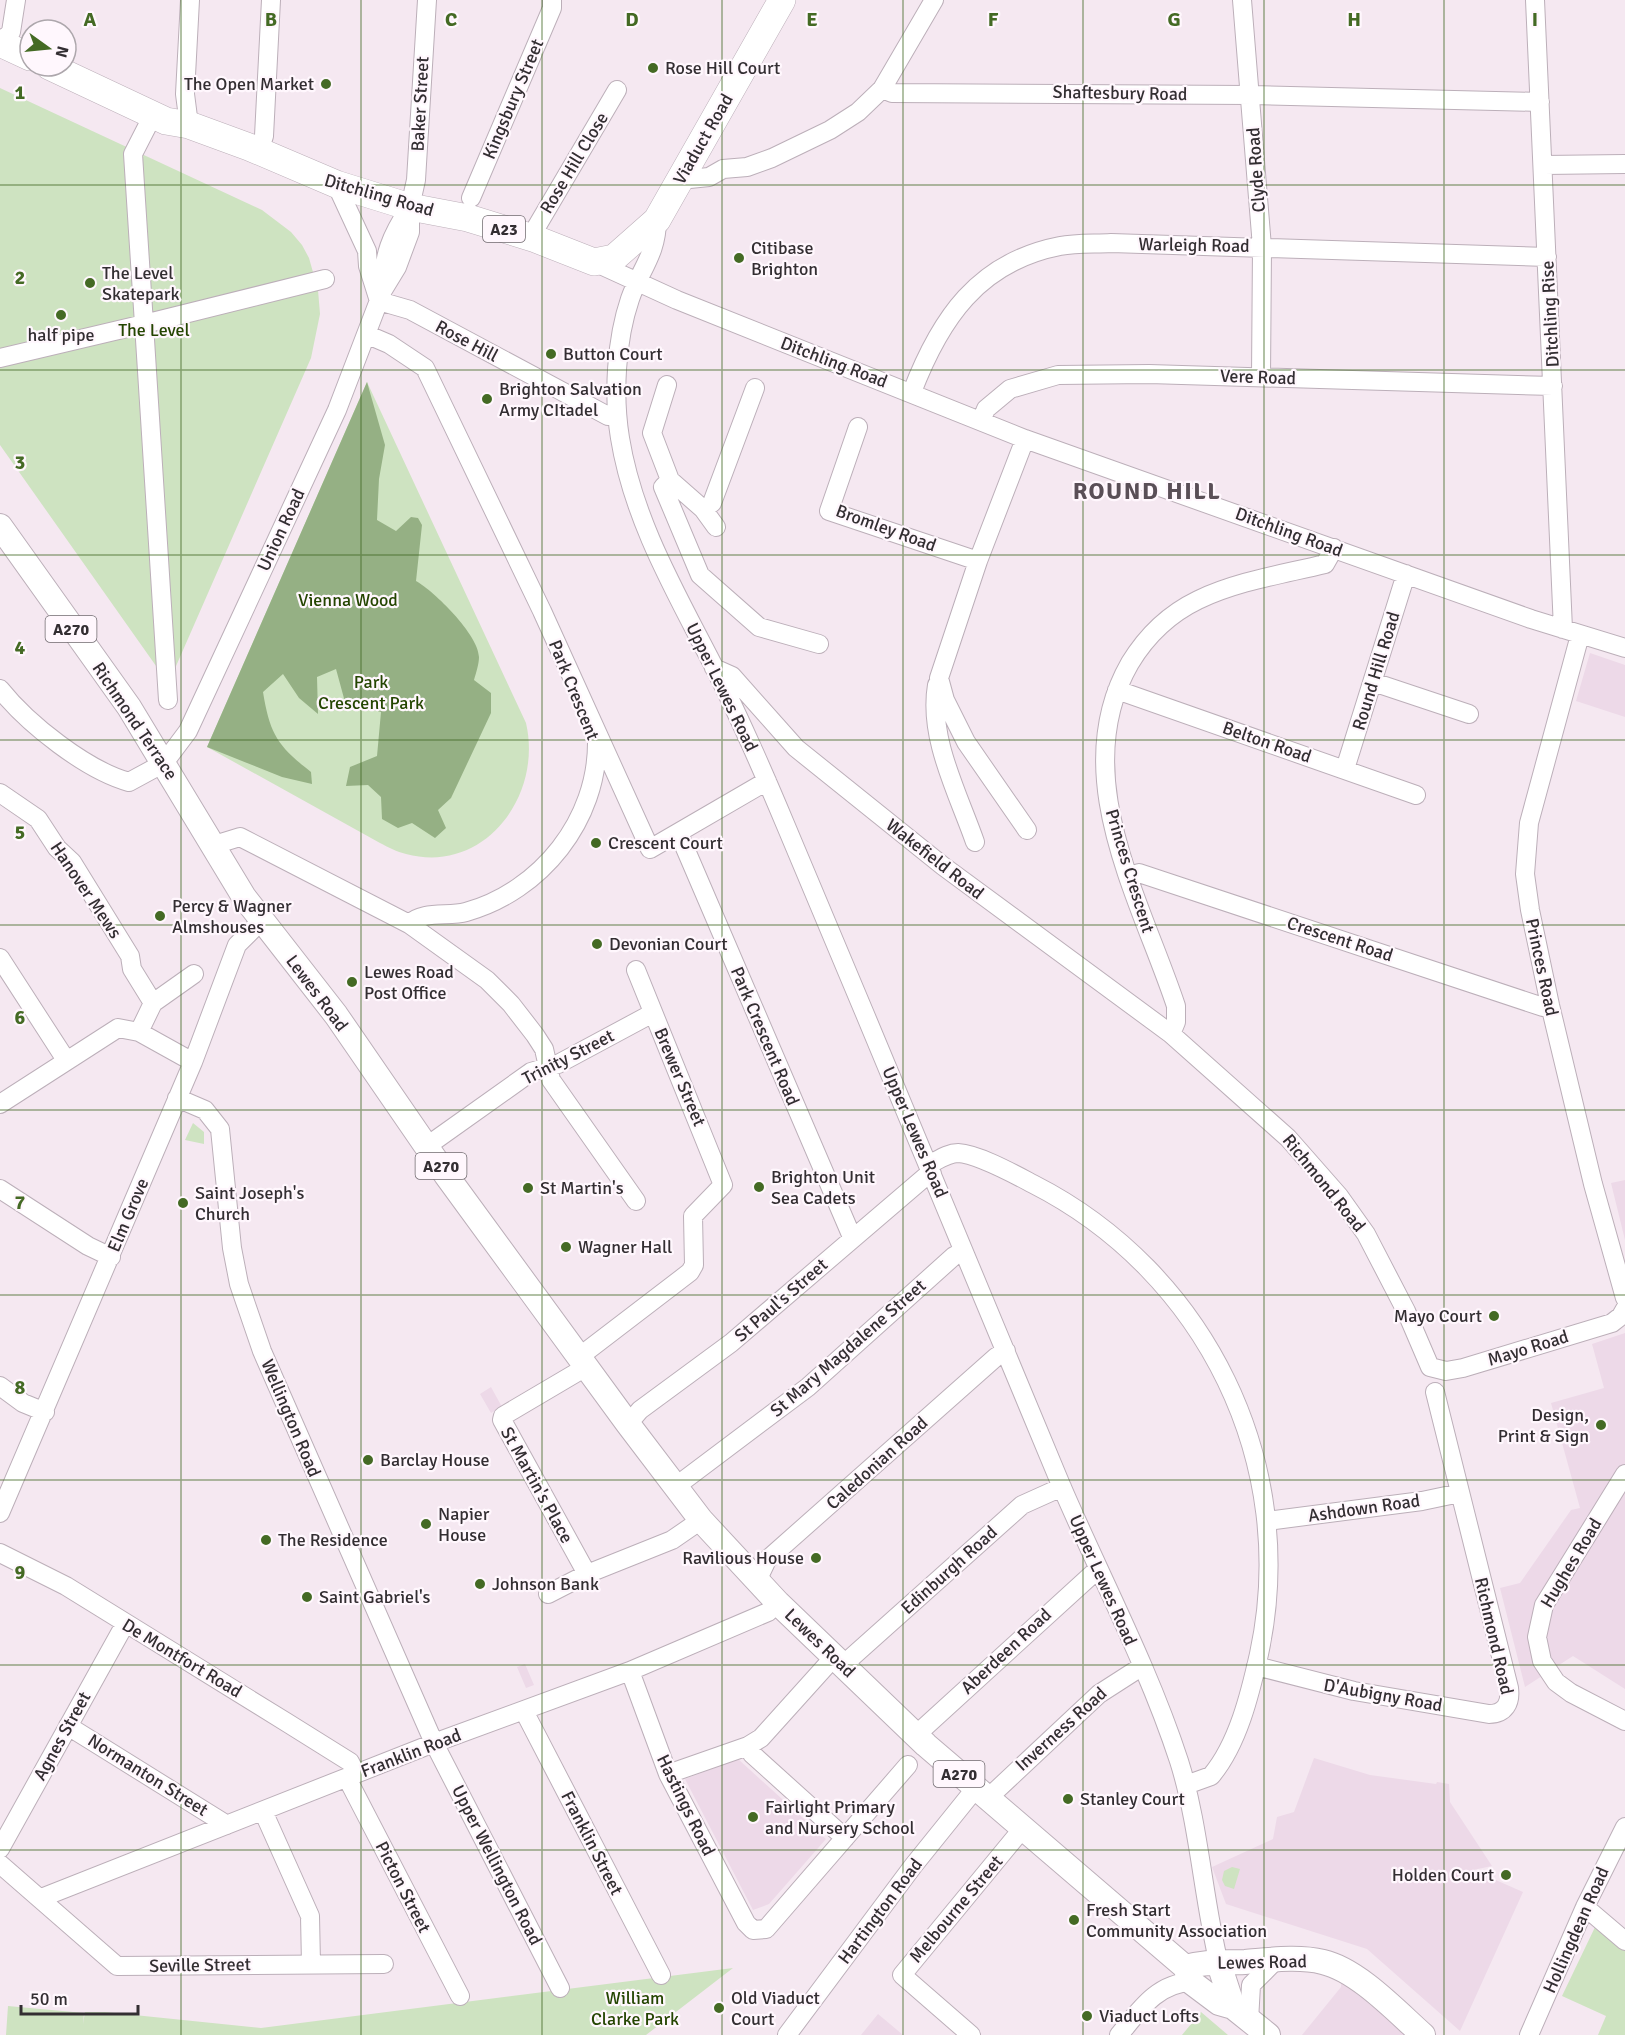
<svg xmlns="http://www.w3.org/2000/svg" width="1625" height="2035" font-family="Signika,sans-serif">
	<style>
		.built { fill: #edd9e8 }
		.green { fill: #cee3c1 }
		.forest { fill: #95b084 }
		.lines { fill: none; stroke-linecap: round; stroke-linejoin: round }
		.minor-casing { stroke: #bcafb9; stroke-width: 20 }
		.major-casing { stroke: #bcafb9; stroke-width: 26 }
		.highway-casing { stroke: #bcafb9; stroke-width: 28 }
		.minor { stroke: #fff; stroke-width: 18 }
		.major { stroke: #fff; stroke-width: 24 }
		.highway { stroke: #fff; stroke-width: 27 }
		.grid { fill: none; stroke: #446a24; stroke-width: 1.5; stroke-opacity: 0.55 }
		.poi-dot { fill: #446a24; stroke: #fff7fd; stroke-width: 2 }
		.labels { text-anchor: middle; stroke-width: 4.5; stroke-linejoin: round; paint-order: stroke }
		.shield { fill: #fff7fd; stroke: #706a6f; stroke-width: 1.5 }
		.shield-label { font-size: 16px; font-weight: bold; fill: #332e32 }
		.poi-label { font-size: 18px; fill: #332e32; stroke: #fff7fd; text-anchor: start }
		.street-label { font-size: 18px; fill: #332e32; stroke: #fff7fd }
		.park-label { font-size: 18px; fill: #244501; stroke: #fff7fd }
		.district-label { font-size: 24px; font-weight: bold; letter-spacing: 1.5px; fill: #5a4f57; stroke: #fff7fd }
		.grid-label { font-size: 20px; text-anchor: middle; font-weight: bold; fill: #446a24; stroke: #fff7fd; stroke-width: 4.5; stroke-linejoin: round; paint-order: stroke }
	</style>
	<rect width="100%" height="100%" fill="#f5e8f1"/>
	<!-- built -->
	<path class="built" d="M1590,653L1625,665V717L1576,701Z
		M1625,1180V1240L1611,1183Z
		M1625,1333V1689L1573,1656L1525,1687L1500,1588L1520,1583L1571,1510L1580,1508L1551,1403L1604,1388L1592,1344Z
		M491,1387L502,1407L491,1413L480,1394Z
		M525,1664L534,1685L526,1688L517,1667Z
		M1314,1758L1370,1775L1436,1784L1437,1782L1449,1784L1450,1802L1492,1866L1473,1870L1523,1892L1460,2031L1367,1949L1226,1904L1212,1867L1273,1839L1277,1817L1294,1812Z
		M738,1759L826,1839L769,1904L753,1910L685,1779Z
		M1341,1981L1362,1997L1407,2035H1302L1341,1987Z
		M878,2014L890,2024L903,2035H861Z"/>
	<!-- green -->
	<path class="green" d="M0,88L262,210L291,232L302,245L309,258L318,290L320,314L311,358L173,673H161L0,445Z
		M367,382L526,723C543,796 484,875 406,854C397,852 388,847 380,843L207,747Z
		M193,1123L204,1132V1144L185,1140Z
		M1232,1867L1240,1869L1234,1889L1225,1886L1222,1880L1224,1871Z
		M1597,1923L1625,1948V2035H1598L1606,2016L1562,1996Z
		M733,1968L646,2035H6L8,2006L84,2013L83,2024L85,2012H105L261,2028Z
		M1201,2012L1228,2035H1182Z"/>
	<!-- forest -->
	<path class="forest" d="M367,382L385,445L379,479L377,520L396,531L411,517L418,518L422,525L416,581C434,591 479,635 479,657C479,664 476,673 474,680L491,693V713L451,798L438,810L446,828L435,838L412,823L398,828L382,819L381,797L368,785L346,786L350,767L377,756L381,712L345,702L336,669L317,677L318,714L299,698L283,674L263,692C270,735 278,746 311,772L312,784L282,777L207,747Z"/>
	<g class="lines">
		<!-- minor casing -->
		<g class="minor-casing">
			<path id="minor" d="M1242,0L1262,247L1261,377
				M1535,0L1563,629
				M0,43L11,32L16,0
				M882,89L892,93L1251,95L1540,102
				M189,125L185,94L190,0
				M259,151L264,136L271,0
				M1544,165L1625,164
				M680,180L709,177L723,169L747,167L772,158L830,130L858,112L882,89L934,0
				M336,184L367,251L368,266L379,301
				M471,198L552,8V0
				M657,220C657,254 640,270 630,299C616,340 613,395 620,438C633,519 675,591 712,663C739,716 763,771 786,826C879,1045 968,1265 1061,1485C1100,1576 1148,1666 1179,1761C1199,1824 1203,1898 1219,1964
				M533,238L537,226L617,90
				M594,262L677,300L1025,439L1531,619L1625,648
				M383,289C383,255 391,236 410,207
				M379,301L410,310L608,416H617
				M368,335L389,344L425,368L542,611L650,849L767,781
				M0,358L144,324L133,154L153,115
				M667,385L652,433L670,480L703,509L712,503L755,388
				M912,392C940,319 978,262 1060,246C1076,243 1095,244 1111,243L1547,257
				M981,421L986,409L1010,389L1058,375L1149,374L1553,386
				M858,427L829,511L978,561
				M1025,439L978,561L939,678L945,700L966,742L1027,830
				M670,480L663,487L700,575L759,627L819,644
				M703,509L716,527
				M1580,635L1529,823L1525,874L1530,910L1550,1005L1593,1184L1625,1298
				M714,668L732,676L796,748L943,866L1171,1034L1288,1138L1339,1196L1366,1234L1406,1311L1430,1367L1446,1371L1463,1368L1612,1323L1621,1316L1625,1309
				M1373,682L1469,714
				M937,685C928,738 958,793 975,842
				M0,689C28,724 86,770 129,782L164,763L188,731L337,410L383,290L397,267L410,232V207L416,180L427,0
				M1117,690L1416,795
				M168,700L144,324L325,279
				M1345,769L1406,574
				M0,793L38,819L57,848L72,862L130,956L132,969L153,1003
				M679,834L852,1237
				M214,845L240,837L409,924L487,980L511,1004L535,1035L544,1049L551,1080L636,1201
				M1129,876L1139,873L1543,1007L1550,1005
				M409,924C423,910 448,917 466,912C541,891 598,820 597,741
				M0,958L66,1060
				M139,1032L153,1003L194,974
				M1171,1034L1176,1022V1006C1141,900 1066,774 1130,663C1147,635 1169,614 1198,600C1237,581 1284,574 1325,564L1334,548
				M177,1098L205,1110L220,1129L232,1248L239,1284L262,1351L434,1743L560,1988
				M0,1104L118,1028L139,1032L193,1062
				M427,1146L531,1072L558,1064L653,1013
				M928,1165C937,1161 947,1153 958,1153C978,1154 1014,1174 1033,1184C1206,1272 1300,1464 1259,1654C1250,1694 1238,1744 1211,1776L1186,1785
				M0,1189L88,1246L111,1257
				M579,1357L690,1272L694,1265L693,1216L723,1185L636,970
				M586,1367L503,1416L502,1420L587,1574L672,1540L701,1520
				M0,1386L23,1403L45,1412
				M628,1424L640,1410L731,1343L925,1177L932,1174
				M1625,1474L1544,1605L1537,1637L1542,1661L1556,1682L1571,1693L1625,1721
				M675,1487L808,1387L954,1256L963,1251
				M0,1513L193,1062L237,945L261,921
				M1267,1521L1422,1501L1460,1493
				M0,1553L66,1586L286,1722L350,1762L356,1774
				M757,1581L767,1560L996,1357L1006,1351
				M548,1594L587,1574
				M843,1665L1022,1505L1062,1487
				M1256,1666L1354,1691L1489,1714C1505,1714 1511,1703 1509,1688L1435,1392
				M630,1671L668,1774L746,1923L753,1930L766,1929L908,1765
				M524,1711L661,1975
				M68,1726L227,1825
				M916,1735L1098,1569
				M748,1746L752,1754L845,1838
				M668,1774L748,1746L761,1738L834,1657
				M347,1778L460,1996
				M987,1799L1099,1694L1141,1667
				M263,1811L310,1916L311,1964
				M0,1849L125,1624
				M0,1864L117,1966L384,1964
				M41,1898L434,1743L630,1671L768,1612L778,1603
				M1585,1907L1625,1941
				M1249,2021L1251,1985L1276,1960
				M787,2035L913,1866L975,1789
				M971,2035L902,1975L1023,1828
				M1119,2035C1139,2011 1157,1983 1191,1982
				M1529,2035L1585,1907L1625,1827"/>
		</g>
		<!-- major casing -->
		<g class="major-casing">
			<path id="major" d="M0,526L129,707L244,897L336,1015L446,1175L628,1424L701,1520L778,1603L926,1745L1185,1967L1191,1982L1219,2003L1233,2007L1268,2035
				M1219,1964L1233,2007
				M1185,1967C1205,1961 1224,1963 1245,1962C1270,1960 1298,1956 1323,1962C1358,1970 1397,2012 1423,2035"/>
		</g>
		<!-- highway casing -->
		<g class="highway-casing">
			<path id="highway" d="M0,43L30,57
				M49,66L166,121L189,125L249,147L336,184L410,207L468,218L533,238L594,262L614,258L657,220L782,0"/>
		</g>
		<!-- minor -->
		<use href="#minor" class="minor"/>
		<!-- major -->
		<use href="#major" class="major"/>
		<!-- highway -->
		<use href="#highway" class="highway"/>
	</g>
	<!-- grid -->
	<path class="grid" d="M181,0V2035M361,0V2035M542,0V2035M722,0V2035M903,0V2035M1083,0V2035M1264,0V2035M1444,0V2035M0,185H1625M0,370H1625M0,555H1625M0,740H1625M0,925H1625M0,1110H1625M0,1295H1625M0,1480H1625M0,1665H1625M0,1850H1625"/>
	<!-- markers -->
	<g class="poi-dot">
		<circle cx="653" cy="68" r="6"/>
		<circle cx="326" cy="84" r="6"/>
		<circle cx="739" cy="258" r="6"/>
		<circle cx="90" cy="283" r="6"/>
		<circle cx="61" cy="315" r="6"/>
		<circle cx="551" cy="354" r="6"/>
		<circle cx="487" cy="399" r="6"/>
		<circle cx="596" cy="843" r="6"/>
		<circle cx="160" cy="916" r="6"/>
		<circle cx="597" cy="944" r="6"/>
		<circle cx="352" cy="982" r="6"/>
		<circle cx="759" cy="1187" r="6"/>
		<circle cx="528" cy="1188" r="6"/>
		<circle cx="183" cy="1203" r="6"/>
		<circle cx="566" cy="1247" r="6"/>
		<circle cx="1494" cy="1316" r="6"/>
		<circle cx="1601" cy="1425" r="6"/>
		<circle cx="368" cy="1460" r="6"/>
		<circle cx="426" cy="1524" r="6"/>
		<circle cx="266" cy="1540" r="6"/>
		<circle cx="816" cy="1558" r="6"/>
		<circle cx="480" cy="1584" r="6"/>
		<circle cx="307" cy="1597" r="6"/>
		<circle cx="1068" cy="1799" r="6"/>
		<circle cx="753" cy="1817" r="6"/>
		<circle cx="1506" cy="1875" r="6"/>
		<circle cx="1074" cy="1920" r="6"/>
		<circle cx="719" cy="2008" r="6"/>
		<circle cx="1087" cy="2016" r="6"/>
	</g>
	<g class="labels">
		<!-- shield labels -->
		<g class="shield">
			<rect x="483" y="216" width="42" height="26" rx="4.5"/>
			<rect x="45.5" y="616" width="51" height="26" rx="4.5"/>
			<rect x="415.5" y="1153" width="51" height="26" rx="4.5"/>
			<rect x="933.5" y="1761" width="51" height="26" rx="4.5"/>
		</g>
		<g class="shield-label">
			<text x="504" y="235">A23</text>
			<text x="71" y="635">A270</text>
			<text x="441" y="1172">A270</text>
			<text x="959" y="1780">A270</text>
		</g>
		<!-- poi labels -->
		<g class="poi-label">
			<text x="665" y="74">Rose Hill Court</text>
			<text x="314" y="90" text-anchor="end">The Open Market</text>
			<text x="751" y="254">Citibase<tspan x="751" dy="21">Brighton</tspan></text>
			<text x="102" y="279">The Level<tspan x="102" dy="21">Skatepark</tspan></text>
			<text x="61" y="341" text-anchor="middle">half pipe</text>
			<text x="563" y="360">Button Court</text>
			<text x="499" y="395">Brighton Salvation<tspan x="499" dy="21">Army CItadel</tspan></text>
			<text x="608" y="849">Crescent Court</text>
			<text x="172" y="912">Percy &amp; Wagner<tspan x="172" dy="21">Almshouses</tspan></text>
			<text x="609" y="950">Devonian Court</text>
			<text x="364" y="978">Lewes Road<tspan x="364" dy="21">Post Office</tspan></text>
			<text x="771" y="1183">Brighton Unit<tspan x="771" dy="21">Sea Cadets</tspan></text>
			<text x="540" y="1194">St Martin's</text>
			<text x="195" y="1199">Saint Joseph's<tspan x="195" dy="21">Church</tspan></text>
			<text x="578" y="1253">Wagner Hall</text>
			<text x="1482" y="1322" text-anchor="end">Mayo Court</text>
			<text x="1589" y="1421" text-anchor="end">Design,<tspan x="1589" dy="21">Print &amp; Sign</tspan></text>
			<text x="380" y="1466">Barclay House</text>
			<text x="438" y="1520">Napier<tspan x="438" dy="21">House</tspan></text>
			<text x="278" y="1546">The Residence</text>
			<text x="804" y="1564" text-anchor="end">Ravilious House</text>
			<text x="492" y="1590">Johnson Bank</text>
			<text x="319" y="1603">Saint Gabriel's</text>
			<text x="1080" y="1805">Stanley Court</text>
			<text x="765" y="1813">Fairlight Primary<tspan x="765" dy="21">and Nursery School</tspan></text>
			<text x="1494" y="1881" text-anchor="end">Holden Court</text>
			<text x="1086" y="1916">Fresh Start<tspan x="1086" dy="21">Community Association</tspan></text>
			<text x="731" y="2004">Old Viaduct<tspan x="731" dy="21">Court</tspan></text>
			<text x="1099" y="2022">Viaduct Lofts</text>
		</g>
		<!-- street labels -->
		<g class="street-label">
			<text transform="translate(1120 93) rotate(1)" y="6">Shaftesbury Road</text>
			<text transform="translate(513 99) rotate(-67)" y="6">Kingsbury Street</text>
			<text transform="translate(420 104) rotate(-87)" y="6">Baker Street</text>
			<text transform="translate(703 139) rotate(-60)" y="6">Viaduct Road</text>
			<text transform="translate(574 163) rotate(-59)" y="6">Rose Hill Close</text>
			<text transform="translate(1256 170) rotate(-94)" y="6">Clyde Road</text>
			<text transform="translate(379 195) rotate(16)" y="6">Ditchling Road</text>
			<text transform="translate(1194 245) rotate(1)" y="6">Warleigh Road</text>
			<text transform="translate(1550 314) rotate(-93)" y="6">Ditchling Rise</text>
			<text transform="translate(467 341) rotate(28)" y="6">Rose Hill</text>
			<text transform="translate(834 362) rotate(21)" y="6">Ditchling Road</text>
			<text transform="translate(1258 377) rotate(2)" y="6">Vere Road</text>
			<text transform="translate(886 528) rotate(20)" y="6">Bromley Road</text>
			<text transform="translate(281 530) rotate(-65)" y="6">Union Road</text>
			<text transform="translate(1289 532) rotate(20)" y="6">Ditchling Road</text>
			<text transform="translate(1376 671) rotate(-73)" y="6">Round Hill Road</text>
			<text transform="translate(722 687) rotate(64)" y="6">Upper Lewes Road</text>
			<text transform="translate(574 690) rotate(68)" y="6">Park Crescent</text>
			<text transform="translate(135 721) rotate(56)" y="6">Richmond Terrace</text>
			<text transform="translate(1267 742) rotate(19)" y="6">Belton Road</text>
			<text transform="translate(935 859) rotate(38)" y="6">Wakefield Road</text>
			<text transform="translate(1130 871) rotate(73)" y="6">Princes Crescent</text>
			<text transform="translate(86 890) rotate(56)" y="6">Hanover Mews</text>
			<text transform="translate(1340 939) rotate(18)" y="6">Crescent Road</text>
			<text transform="translate(1542 967) rotate(78)" y="6">Princes Road</text>
			<text transform="translate(317 993) rotate(53)" y="6">Lewes Road</text>
			<text transform="translate(765 1036) rotate(67)" y="6">Park Crescent Road</text>
			<text transform="translate(568 1057) rotate(-27)" y="6">Trinity Street</text>
			<text transform="translate(680 1077) rotate(67)" y="6">Brewer Street</text>
			<text transform="translate(915 1132) rotate(67)" y="6">Upper Lewes Road</text>
			<text transform="translate(1324 1183) rotate(51)" y="6">Richmond Road</text>
			<text transform="translate(128 1215) rotate(-67)" y="6">Elm Grove</text>
			<text transform="translate(781 1300) rotate(-41)" y="6">St Paul's Street</text>
			<text transform="translate(848 1348) rotate(-41)" y="6">St Mary Magdalene Street</text>
			<text transform="translate(1528 1348) rotate(-17)" y="6">Mayo Road</text>
			<text transform="translate(291 1418) rotate(67)" y="6">Wellington Road</text>
			<text transform="translate(877 1463) rotate(-42)" y="6">Caledonian Road</text>
			<text transform="translate(537 1485) rotate(61)" y="6">St Martin's Place</text>
			<text transform="translate(1364 1508) rotate(-8)" y="6">Ashdown Road</text>
			<text transform="translate(1571 1563) rotate(-59)" y="6">Hughes Road</text>
			<text transform="translate(949 1570) rotate(-42)" y="6">Edinburgh Road</text>
			<text transform="translate(1103 1580) rotate(66)" y="6">Upper Lewes Road</text>
			<text transform="translate(1494 1636) rotate(77)" y="6">Richmond Road</text>
			<text transform="translate(820 1643) rotate(44)" y="6">Lewes Road</text>
			<text transform="translate(1006 1651) rotate(-43)" y="6">Aberdeen Road</text>
			<text transform="translate(182 1658) rotate(31)" y="6">De Montfort Road</text>
			<text transform="translate(1383 1695) rotate(10)" y="6">D'Aubigny Road</text>
			<text transform="translate(1061 1729) rotate(-42)" y="6">Inverness Road</text>
			<text transform="translate(62 1736) rotate(-61)" y="6">Agnes Street</text>
			<text transform="translate(411 1753) rotate(-21)" y="6">Franklin Road</text>
			<text transform="translate(148 1775) rotate(32)" y="6">Normanton Street</text>
			<text transform="translate(686 1805) rotate(64)" y="6">Hastings Road</text>
			<text transform="translate(592 1843) rotate(63)" y="6">Franklin Street</text>
			<text transform="translate(497 1865) rotate(63)" y="6">Upper Wellington Road</text>
			<text transform="translate(403 1887) rotate(63)" y="6">Picton Street</text>
			<text transform="translate(956 1909) rotate(-50)" y="6">Melbourne Street</text>
			<text transform="translate(880 1911) rotate(-53)" y="6">Hartington Road</text>
			<text transform="translate(1576 1930) rotate(-66)" y="6">Hollingdean Road</text>
			<text transform="translate(1262 1962) rotate(-1)" y="6">Lewes Road</text>
			<text transform="translate(200 1965) rotate(-1)" y="6">Seville Street</text>
		</g>
		<!-- park labels -->
		<g class="park-label">
			<text x="154" y="336">The Level</text>
			<text x="348" y="606">Vienna Wood</text>
			<text x="371" y="688">Park<tspan x="371" dy="21">Crescent Park</tspan></text>
			<text x="635" y="2004">William<tspan x="635" dy="21">Clarke Park</tspan></text>
		</g>
		<!-- district labels -->
		<g class="district-label">
			<text x="1147" y="499">ROUND HILL</text>
		</g>
	</g>
	<g class="grid-label">
		<text x="90" y="26">A</text>
		<text x="271" y="26">B</text>
		<text x="451" y="26">C</text>
		<text x="632" y="26">D</text>
		<text x="812" y="26">E</text>
		<text x="993" y="26">F</text>
		<text x="1174" y="26">G</text>
		<text x="1354" y="26">H</text>
		<text x="1535" y="26">I</text>
		<text x="20" y="99">1</text>
		<text x="20" y="284">2</text>
		<text x="20" y="469">3</text>
		<text x="20" y="654">4</text>
		<text x="20" y="839">5</text>
		<text x="20" y="1024">6</text>
		<text x="20" y="1209">7</text>
		<text x="20" y="1394">8</text>
		<text x="20" y="1579">9</text>
	</g>
	<!-- north arrow -->
	<g transform="translate(48 48) rotate(105)"><circle r="28" fill="#fff7fd" stroke="#ada7ac" stroke-width="1.5"/>
	<path d="M0-4.5L10 22L0 15L-10 22Z" fill="#446a24"/>
	<text y="-9" font-size="16" font-weight="bold" text-anchor="middle" fill="#332e32">N</text>
	</g>
	<!-- scale -->
	<path d="M21 2005v9h117v-9" fill="none" stroke="#332e32" stroke-width="3"/>
	<text x="30" y="2005" font-size="18" fill="#332e32" stroke="#fff7fd" stroke-width="4.5" paint-order="stroke">50 m</text>
</svg>
